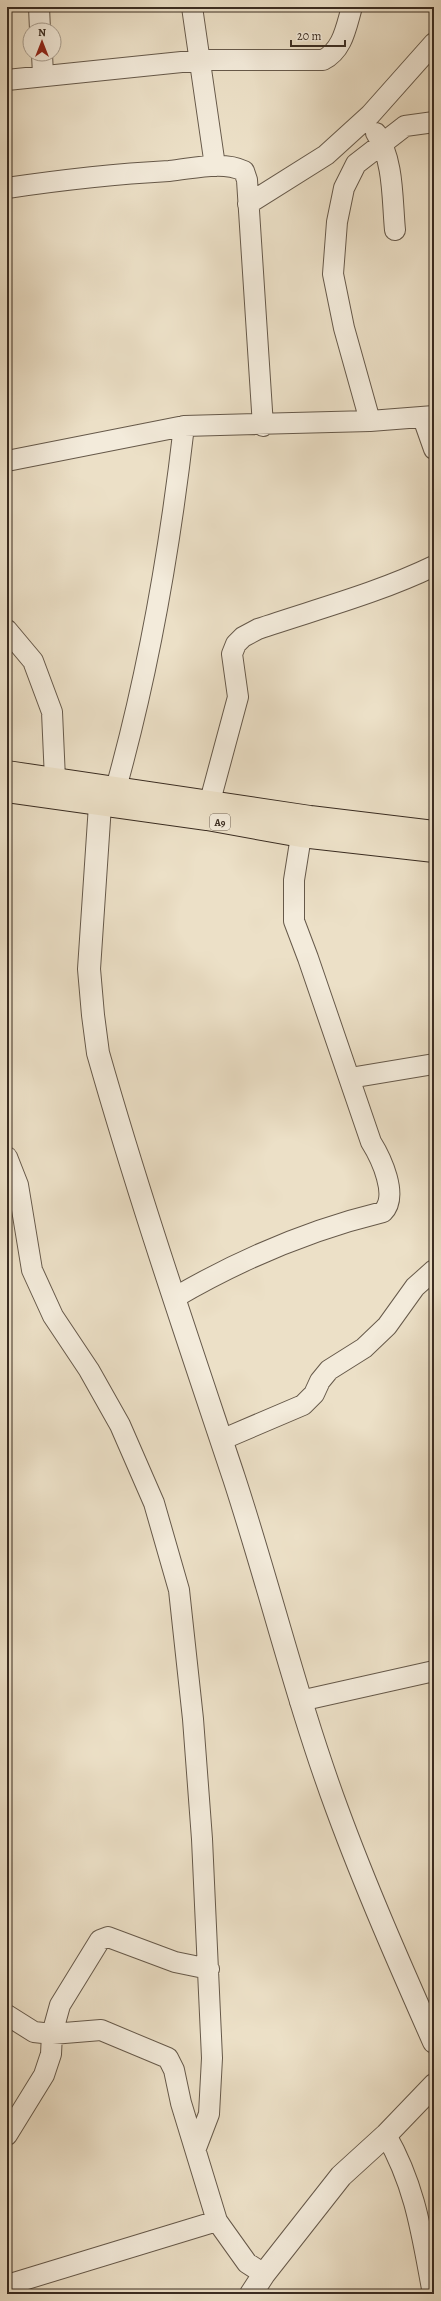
<svg xmlns="http://www.w3.org/2000/svg" width="441" height="2301" font-family="Alegreya,serif">
	<style>
		.lines { fill: none; stroke-linecap: round; stroke-linejoin: round }
		.minor-casing { stroke: #66594a; stroke-width: 22 }
		.tertiary-casing { stroke: #66594a; stroke-width: 24 }
		.trunk-casing { stroke: #3a2c21; stroke-width: 24 }
		.minor { stroke: #f3ebdb; stroke-width: 20 }
		.tertiary { stroke: #f3ebdb; stroke-width: 22 }
		.trunk { stroke: #ece0c7; stroke-width: 22 }
		.labels { text-anchor: middle; stroke-width: 3.5; stroke-linejoin: round; paint-order: stroke }
		.shield { fill: #f3ebdb; stroke: #726559; stroke-width: 1 }
		.shield-label { font-size: 10px; font-weight: bold; fill: #3a2c21 }
	</style>
	<rect width="100%" height="100%" fill="#ece0c7"/>
	<filter id="stains"><feTurbulence type="fractalNoise" baseFrequency=".005" numOctaves="4"/><feColorMatrix values="0 0 0 0 .2 0 0 0 0 .09 0 0 0 0 .02 0 0 0 .5 -.17"/></filter>
	<radialGradient id="worn" r=".72"><stop offset=".6" stop-color="#630" stop-opacity="0"/><stop offset="1" stop-color="#630" stop-opacity=".3"/></radialGradient>
	<g class="lines">
		<!-- minor casing -->
		<g class="minor-casing">
			<path id="minor" d="M39,7L40,30
				M192,7L215,166
				M42,54L43,75
				M7,80L201,60H323C343,50 346,27 352,7
				M376,133C394,160 392,199 395,230
				M7,188C61,180 114,174 169,171C192,169 222,160 244,171L247,180L263,426
				M248,204L326,155L370,115L434,43
				M423,418L434,449
				M370,421L344,328L333,274L337,222L344,188L356,164L405,126L434,122
				M7,461L184,426L370,421L434,416
				M7,630L33,661L52,712L55,779
				M116,788C149,670 170,548 184,426
				M210,801L238,697L232,654L236,644L243,637L258,629C317,609 378,593 434,566
				M350,1078L434,1064
				M7,1157L18,1185L32,1270L53,1316L89,1370L120,1425L154,1503L179,1590L193,1719L202,1839L212,2058L209,2114L196,2148
				M174,1298C239,1260 309,1230 383,1212C399,1196 381,1158 371,1142L308,958L294,921V880L301,836
				M221,1440L303,1405L314,1394L320,1381L329,1370L364,1348L387,1326L415,1287L434,1270
				M300,1701L434,1671
				M7,2015L34,2032L52,2034L101,2030L168,2058L174,2070L181,2103L217,2221L247,2263L264,2274
				M7,2135L44,2075L51,2054L52,2034L60,2005L100,1940L108,1937L175,1962L209,1969
				M386,2135C416,2187 422,2236 433,2294
				M7,2285L217,2221"/>
		</g>
		<!-- tertiary casing -->
		<g class="tertiary-casing">
			<path id="tertiary" d="M100,805L89,969L93,1015L98,1053C139,1197 187,1337 234,1478C270,1588 297,1701 337,1809C366,1888 400,1965 434,2042
				M251,2294L264,2274L341,2176L386,2135L434,2085"/>
		</g>
		<!-- trunk casing -->
		<g class="trunk-casing">
			<path id="trunk" d="M7,772L310,817L434,832
				M7,791L207,819L301,836L434,851"/>
		</g>
		<!-- minor -->
		<use href="#minor" class="minor"/>
		<!-- tertiary -->
		<use href="#tertiary" class="tertiary"/>
		<!-- trunk -->
		<use href="#trunk" class="trunk"/>
	</g>
	<g class="labels">
		<!-- shield labels -->
		<rect class="shield" x="210" y="814" width="20" height="16" rx="3"/>
		<g class="shield-label">
			<text x="220" y="826">A9</text>
		</g>
	</g>
	<!-- margin -->
	<rect width="441" height="2301" fill="none" stroke="#ece0c7" stroke-width="24"/>
	<rect x="8" y="8" width="425" height="2285" fill="none" stroke="#3a2c21" stroke-width="2"/>
	<rect x="12" y="12" width="417" height="2277" fill="none" stroke="#3a2c21"/>
	<!-- north arrow -->
	<g transform="translate(42 42)"><circle r="19" fill="#f3ebdb" stroke="#a99f91"/>
	<path d="M0-3L7 15L0 10L-7 15Z" fill="#8f2418"/>
	<text y="-6" font-size="11" font-weight="bold" text-anchor="middle" fill="#3a2c21">N</text>
	</g>
	<!-- scale -->
	<path d="M291 40v6h54v-6" fill="none" stroke="#3a2c21" stroke-width="2"/>
	<text x="297" y="40" font-size="12" fill="#3a2c21" stroke="#f3ebdb" stroke-width="3" paint-order="stroke">20 m</text>
	<rect width="100%" height="100%" filter="url(#stains)"/>
	<rect width="100%" height="100%" fill="url(#worn)"/>
</svg>
